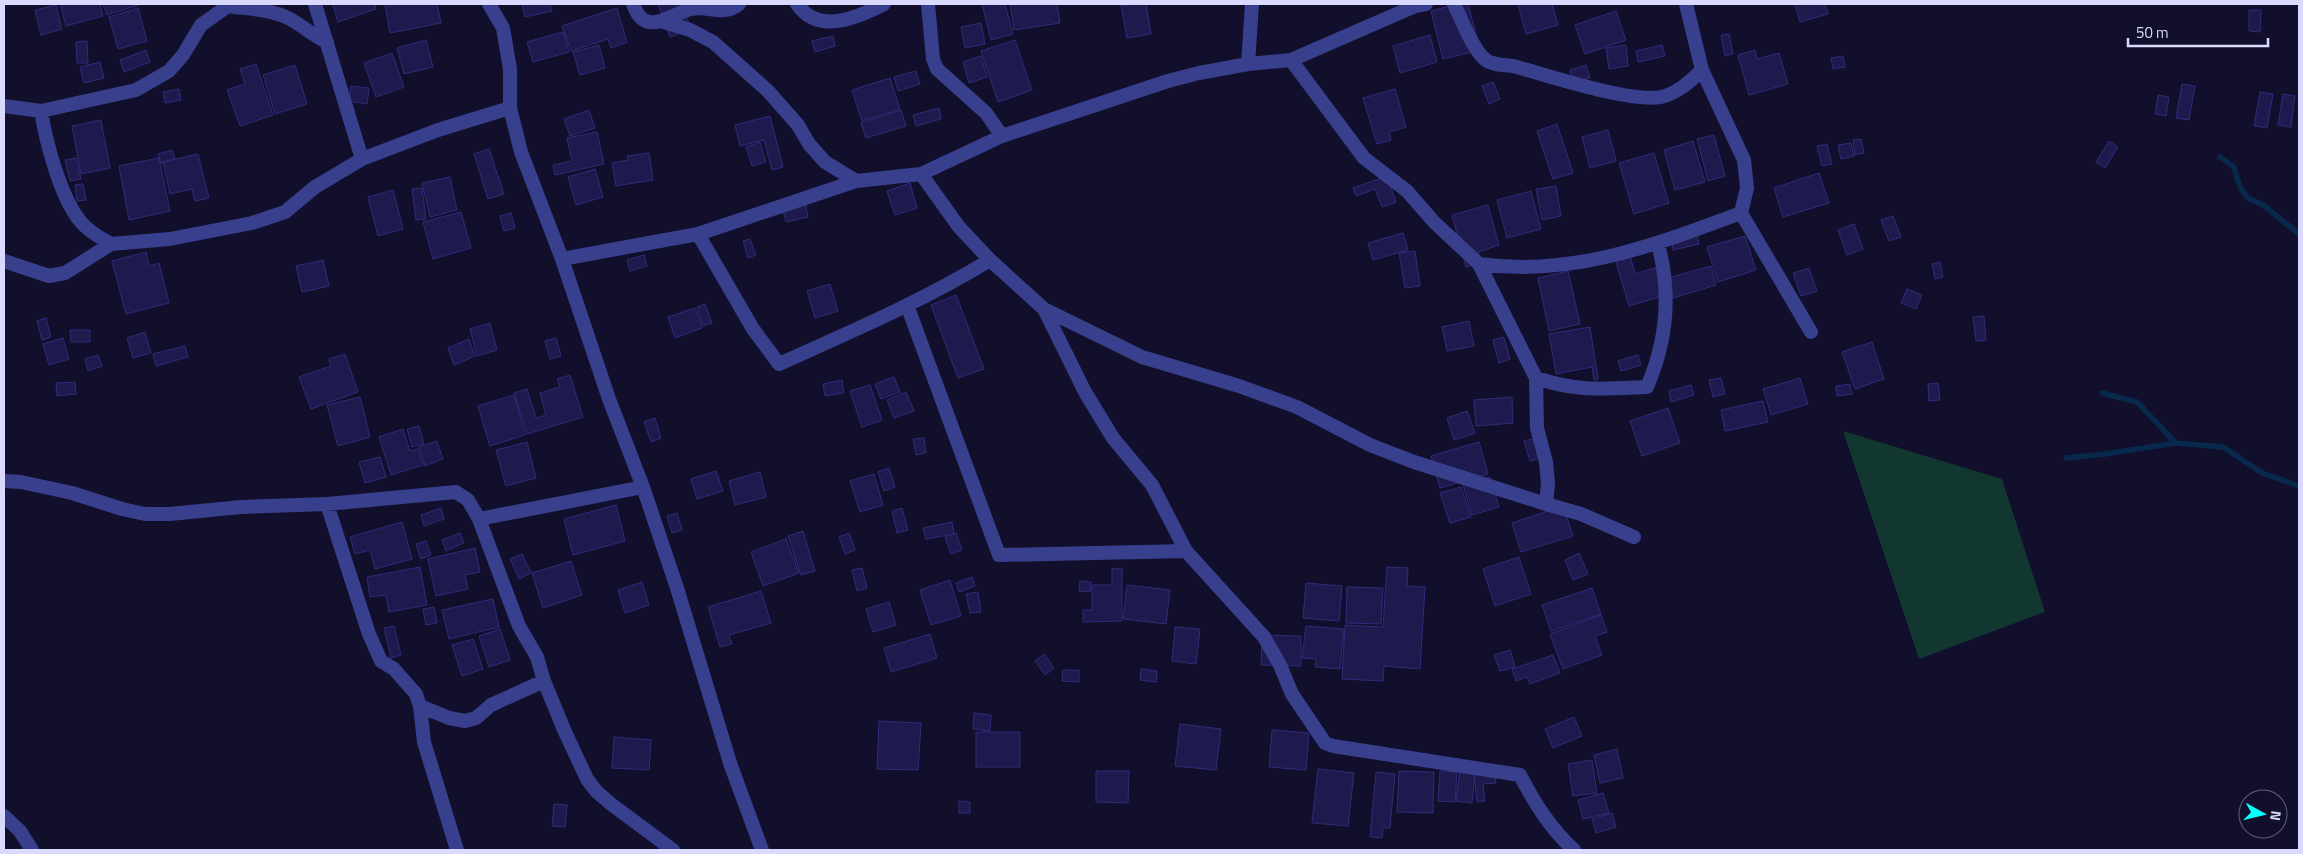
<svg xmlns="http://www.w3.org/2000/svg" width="2303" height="854" font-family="'Titillium Web',sans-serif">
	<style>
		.green { fill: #123630 }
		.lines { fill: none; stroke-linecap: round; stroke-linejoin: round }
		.stream { stroke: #08294c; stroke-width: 5.5 }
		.building { fill: #1f1a4d; stroke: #312b7b }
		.minor { stroke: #383f8d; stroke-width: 14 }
	</style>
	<rect width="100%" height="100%" fill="#110f2b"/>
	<!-- green -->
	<path class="green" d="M1843,431L2002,479L2045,612L1919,659Z"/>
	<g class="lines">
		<!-- stream -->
		<path class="stream" d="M2220,157L2234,167L2240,187L2248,198L2263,205L2299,234
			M2102,393L2137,402L2176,443L2223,447L2262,473L2299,486
			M2066,458L2105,454L2176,443"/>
	</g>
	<!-- building -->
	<path class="building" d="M60,4H100L103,16L66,26Z
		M103,4H142L107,15Z
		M333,4H375L376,9L338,22Z
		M392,4H437L441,23L390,33L385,5Z
		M522,4H550L552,11L525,17Z
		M658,4H682L691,29L670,37Z
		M982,4H1005L1013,34L991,40Z
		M1010,4H1057L1060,23L1014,30Z
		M1146,4L1151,34L1127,38L1121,5Z
		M1457,4H1468L1480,50L1443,59L1431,11Z
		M1518,4H1552L1558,25L1526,34Z
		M1795,4H1825L1828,14L1800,22Z
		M56,5L62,29L41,35L35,10Z
		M138,8L147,41L118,49L109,17Z
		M617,8L627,42L611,48L608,39L571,51L562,26Z
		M2249,10H2261L2260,32L2249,31Z
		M1616,11L1626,40L1585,54L1575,25Z
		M981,23L985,44L965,48L961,27Z
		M563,32L569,52L533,62L527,42Z
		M1729,34L1733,54L1725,56L1721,35Z
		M1430,35L1437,62L1400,73L1393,46Z
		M833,36L835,46L815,52L812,41Z
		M426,40L433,67L404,74L397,48Z
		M1015,40L1032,90L998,102L981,51Z
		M87,41L88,63H77L76,42Z
		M599,45L605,68L580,75L573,52Z
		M1626,45L1628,66L1609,69L1606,48Z
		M1662,45L1665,56L1638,62L1636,51Z
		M146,50L150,62L124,72L120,60Z
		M1755,50L1757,59L1779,53L1788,84L1749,95L1738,55Z
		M392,53L404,87L376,97L364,63Z
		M981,56L987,77L969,83L963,62Z
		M1843,56L1845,67L1833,69L1831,58Z
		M100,62L104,78L84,83L80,67Z
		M256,64L273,115L240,126L227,90L245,84L240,69Z
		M295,65L307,104L275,114L263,75Z
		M1586,65L1590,78L1573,82L1570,70Z
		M916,71L920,84L898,91L894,77Z
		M890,78L900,109L862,121L852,90Z
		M1493,82L1500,99L1489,104L1482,86Z
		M2182,84L2195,86L2189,120L2176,118Z
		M351,86L369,88L367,104L349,101Z
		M179,89L181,100L165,103L163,92Z
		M1395,89L1406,127L1389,132L1391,140L1377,144L1363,98Z
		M2260,92L2273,94L2267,128L2254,126Z
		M2283,94L2295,96L2291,127L2278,125Z
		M2158,95L2169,97L2166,116L2155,114Z
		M939,108L941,119L916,126L913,115Z
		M589,110L595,128L570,136L564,119Z
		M901,110L906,126L866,138L861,123Z
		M770,116L783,167L772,170L764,140L740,146L735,125Z
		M101,120L110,168L81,174L72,126Z
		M1557,124L1573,173L1553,179L1537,131Z
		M1608,130L1616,161L1590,168L1582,137Z
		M597,132L604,164L555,175L553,165L572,161L567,138Z
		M1714,135L1725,176L1708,181L1697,139Z
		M1861,139L1864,153L1855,155L1853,140Z
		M1693,141L1705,182L1675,190L1664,150Z
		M2109,141L2118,147L2105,168L2096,162Z
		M760,142L766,162L752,166L746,147Z
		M1851,143L1854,156L1841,159L1838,145Z
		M1827,144L1832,164L1822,166L1817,146Z
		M489,149L504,194L488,199L474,154Z
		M172,150L175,159L161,163L158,154Z
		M649,153L653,180L616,186L612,163L628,160L627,156Z
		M1654,153L1669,203L1634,214L1619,163Z
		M198,154L209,198L195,201L192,189L170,194L163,162Z
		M76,158L81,179L70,181L65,160Z
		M159,158L170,211L129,220L119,166Z
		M595,169L603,197L576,205L568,177Z
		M1819,173L1829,203L1783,217L1774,188Z
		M1387,176L1396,202L1382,207L1375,189L1356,196L1353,188Z
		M450,177L457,210L430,217L422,183Z
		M910,183L917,208L895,215L887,191Z
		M83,184L86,200L77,201L75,185Z
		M1556,186L1561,216L1542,220L1536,189Z
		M422,188L426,219L416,220L412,189Z
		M393,190L403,229L378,236L368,197Z
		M1531,191L1541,229L1507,238L1497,200Z
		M806,205L808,217L786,222L783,210Z
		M1488,205L1499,245L1478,252L1481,263L1466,267L1452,215Z
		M461,212L471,248L433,259L423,222Z
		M511,213L515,228L504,231L500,216Z
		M1893,216L1901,237L1889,241L1881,220Z
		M1854,224L1863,249L1847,255L1838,230Z
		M1403,233L1408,250L1373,260L1368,243Z
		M1696,233L1699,244L1673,250L1671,239Z
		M1745,236L1756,270L1718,282L1707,247Z
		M750,239L756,255L748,258L743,241Z
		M1415,251L1420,286L1405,288L1399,253Z
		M1629,251L1635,274L1661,266L1669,294L1629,306L1614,255Z
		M146,252L149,266L159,263L169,303L126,314L112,261Z
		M644,255L647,266L630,271L627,260Z
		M323,260L329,286L302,292L296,266Z
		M1940,262L1943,277L1935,279L1932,264Z
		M1711,266L1716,285L1673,298L1668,278Z
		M1809,268L1817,291L1801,296L1793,273Z
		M1568,271L1580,324L1549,331L1538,278Z
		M830,284L838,311L815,318L807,291Z
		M1907,289L1922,295L1916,309L1901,303Z
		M956,295L984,369L958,378L931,305Z
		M705,304L712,323L703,326L697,307Z
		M695,308L702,328L675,338L668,317Z
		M1984,316L1986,340L1976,341L1973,317Z
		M46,318L51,337L42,340L37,321Z
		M1469,321L1474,346L1447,351L1442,327Z
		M490,323L497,350L477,356L470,329Z
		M1590,327L1598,379L1594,380L1592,367L1556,374L1549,334Z
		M70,330H90V342H71Z
		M145,332L151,353L133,358L127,338Z
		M1504,337L1510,359L1499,363L1493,340Z
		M63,338L69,359L49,365L43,344Z
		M556,338L561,356L550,359L545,341Z
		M469,339L475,356L454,365L448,348Z
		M1872,342L1884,379L1855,389L1842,352Z
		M185,346L188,357L156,366L153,354Z
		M345,354L358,392L311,409L299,377L331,366L329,359Z
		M98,355L102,366L88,371L85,359Z
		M1638,355L1641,365L1621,371L1618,361Z
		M570,375L583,417L527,434L514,393L527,389L536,418L546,415L540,393L560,387L557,379Z
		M894,377L900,392L881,399L875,384Z
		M1721,378L1725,394L1713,397L1709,380Z
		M1800,378L1808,404L1771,415L1763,389Z
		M842,380L844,393L825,396L823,384Z
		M75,382L76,394L57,396L56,383Z
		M1938,383L1940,400L1929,401L1928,384Z
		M1850,384L1852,394L1837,396L1836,386Z
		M870,385L882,420L862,427L850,391Z
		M1691,385L1694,395L1671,402L1669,391Z
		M906,392L914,411L894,418L887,400Z
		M514,395L525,435L490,446L478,406Z
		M360,397L370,437L338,446L327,405Z
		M1512,397L1513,423L1476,426L1474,400Z
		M1763,401L1768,422L1725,431L1721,410Z
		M1668,408L1680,443L1642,456L1630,421Z
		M1467,411L1475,433L1454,440L1447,418Z
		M655,418L661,438L651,442L644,422Z
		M419,426L424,444L412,447L407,429Z
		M403,429L410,451L418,449L423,465L391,475L379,437Z
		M1539,437L1544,457L1530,461L1524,441Z
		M924,438L926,453L916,455L913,439Z
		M437,441L443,459L425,466L419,447Z
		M527,442L536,478L506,486L496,450Z
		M1479,442L1488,474L1440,488L1431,456Z
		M380,457L386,477L365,483L359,462Z
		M889,468L895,487L884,491L878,472Z
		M716,471L723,491L697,499L691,479Z
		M760,472L766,497L735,505L729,481Z
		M874,474L883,505L860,512L850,481Z
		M1490,477L1499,507L1472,515L1463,485Z
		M1461,487L1471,517L1450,523L1440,493Z
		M616,505L625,541L573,555L564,519Z
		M1563,506L1573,536L1521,552L1512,523Z
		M441,508L444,519L424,526L421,515Z
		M902,508L908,530L897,533L892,511Z
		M677,513L682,530L672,533L667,516Z
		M402,522L412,559L375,569L370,550L355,554L350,537Z
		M952,522L954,534L926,539L923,528Z
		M803,531L815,571L801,575L788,536Z
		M460,533L464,543L446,551L442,540Z
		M849,533L855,550L845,554L839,537Z
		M956,533L962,550L951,554L945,537Z
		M786,539L799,573L763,586L751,552Z
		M426,541L431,555L421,559L416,544Z
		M475,548L480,572L465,575L468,589L436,596L428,559Z
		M1579,553L1588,574L1573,580L1565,560Z
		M522,554L531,573L519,579L510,559Z
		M1519,557L1531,594L1495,606L1483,569Z
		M571,561L582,595L543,608L532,573Z
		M420,567L427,605L389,612L386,595L370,597L367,577Z
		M1387,567L1408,568L1407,586L1425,587L1420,669L1384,666L1383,681L1342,679L1345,625L1383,627Z
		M862,568L867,588L857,591L852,570Z
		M1122,568V621L1083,622V610H1092V585H1112V569Z
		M972,577L975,586L959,592L956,583Z
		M950,580L961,616L931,625L920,590Z
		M1080,581L1091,582L1090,592L1079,591Z
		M642,582L649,605L625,613L618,590Z
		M1306,583L1342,586L1339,621L1303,618Z
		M1127,585L1170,590L1166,624L1123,619Z
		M1347,587L1383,588L1381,624L1346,623Z
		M1592,588L1601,614L1551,631L1542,605Z
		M761,591L771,623L729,635L732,644L720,647L708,607Z
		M978,592L981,612L970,613L966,594Z
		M493,599L499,627L449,639L442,610Z
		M889,602L896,625L873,632L866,609Z
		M434,607L437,623L426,625L423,609Z
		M1601,615L1607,632L1595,636L1602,655L1563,669L1550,634Z
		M394,626L401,655L391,658L384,628Z
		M1306,626L1344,629L1340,669L1315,667L1316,659L1302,658Z
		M1175,627L1200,629L1196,664L1172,661Z
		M500,629L510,660L489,667L479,636Z
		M930,634L937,658L891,672L884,648Z
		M1262,635L1301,636V666L1261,665Z
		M473,639L483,669L462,676L452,645Z
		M1510,650L1515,667L1500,671L1494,655Z
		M1044,654L1054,668L1045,675L1035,661Z
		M1553,655L1560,673L1530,684L1527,677L1516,681L1512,669Z
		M1141,669L1157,671L1156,682L1140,680Z
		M1063,670H1079V682L1062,681Z
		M974,713L991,715L990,731L973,729Z
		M1574,717L1582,736L1553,748L1545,729Z
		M879,721L921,723L918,770L877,769Z
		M1180,724L1221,729L1216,770L1175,766Z
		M1272,730L1309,733L1306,770L1269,767Z
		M976,732H1020V767H976Z
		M614,737L651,740L649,770L612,768Z
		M1617,749L1623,778L1600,783L1594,755Z
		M1592,760L1597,793L1573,796L1568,764Z
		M1318,769L1354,773L1348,826L1312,823Z
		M1495,770L1496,783L1483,784L1485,801L1477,802L1474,773Z
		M1096,771H1129L1128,803L1096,802Z
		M1399,771L1434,772L1433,813L1397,812Z
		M1440,771L1457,772L1455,802L1438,801Z
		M1460,771L1475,773L1472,803L1456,801Z
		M1376,772L1395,774L1390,828H1383L1382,838L1370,837Z
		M1603,793L1609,813L1583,819L1578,800Z
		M959,801L970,802V813H959Z
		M554,804L567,805L565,827L552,826Z
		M1612,813L1616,827L1596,833L1592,819Z"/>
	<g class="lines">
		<!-- minor -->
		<path class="minor" d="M315,4L362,159L438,130L510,108
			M489,4L503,28L510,69V108L521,152L562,259L609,399L643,487L677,588L730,763L762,850
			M633,4C645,39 670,14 691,9C709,5 723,17 739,4
			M797,4C818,35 857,18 884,4
			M928,4L933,59L937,69L986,113L1002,136
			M1454,4C1461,18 1473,51 1486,60C1493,65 1504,65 1513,66C1547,75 1630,103 1661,97C1678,93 1689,82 1702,70
			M1686,4L1702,70L1744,160L1747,188L1741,213L1811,332
			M664,22L690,30L713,42L768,91L798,125L809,144L825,162L856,181
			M1248,64L1252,4
			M4,106L41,111L136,90L169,71L183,55L201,25L228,6C247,9 272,9 290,19C303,26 313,36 327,42
			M41,111C46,142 60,196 80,221C88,231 100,238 111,244
			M921,174L959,227L990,260L1044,309L1085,392L1113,438L1152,485L1186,551L1264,637L1280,665L1292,694L1325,743L1333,746L1520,775C1535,804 1550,828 1574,850
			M698,234L753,329L779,364C850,332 923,301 990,260
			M562,259L698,234L856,181L921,174L1002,136L1168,81L1199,73L1248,64L1291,60L1415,6L1426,4
			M4,261L49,276L65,273L111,244L170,239L252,223L285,212L315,187L362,159
			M1479,264C1573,277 1655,245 1741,213
			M907,305L999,555L1186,551
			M1044,309L1142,357L1239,386L1297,407L1370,445L1414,462L1546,504L1548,484L1546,462L1537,428L1536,378L1479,264L1434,222L1407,191L1364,158L1291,60
			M1536,378C1579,392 1603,389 1647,387C1667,341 1671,292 1658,244
			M4,481L21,482L72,493L122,509L145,514H170L241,507L327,504L456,492L468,500L479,519L519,626L537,657L544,681L565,732L587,779L596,791L611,804L673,850
			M327,504L369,634L381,661L394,669L416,694L420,706L424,742L457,850
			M1546,504L1581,514L1634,537
			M479,519L643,487
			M420,706L449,718L465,721L476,718L491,705L544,681
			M4,816L20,831L32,850"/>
	</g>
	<!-- border -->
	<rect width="2303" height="854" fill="none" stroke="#dadaff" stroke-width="10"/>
	<!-- north arrow -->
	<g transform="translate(2263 814) rotate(98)"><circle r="24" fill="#110f2b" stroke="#616080"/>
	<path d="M0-4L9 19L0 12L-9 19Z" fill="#06fffa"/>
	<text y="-8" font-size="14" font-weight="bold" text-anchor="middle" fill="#dadaff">N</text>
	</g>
	<!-- scale -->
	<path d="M2128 38v8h140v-8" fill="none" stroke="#dadaff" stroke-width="2.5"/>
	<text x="2136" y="38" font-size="15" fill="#dadaff" stroke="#110f2b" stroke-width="4" paint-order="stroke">50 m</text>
</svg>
